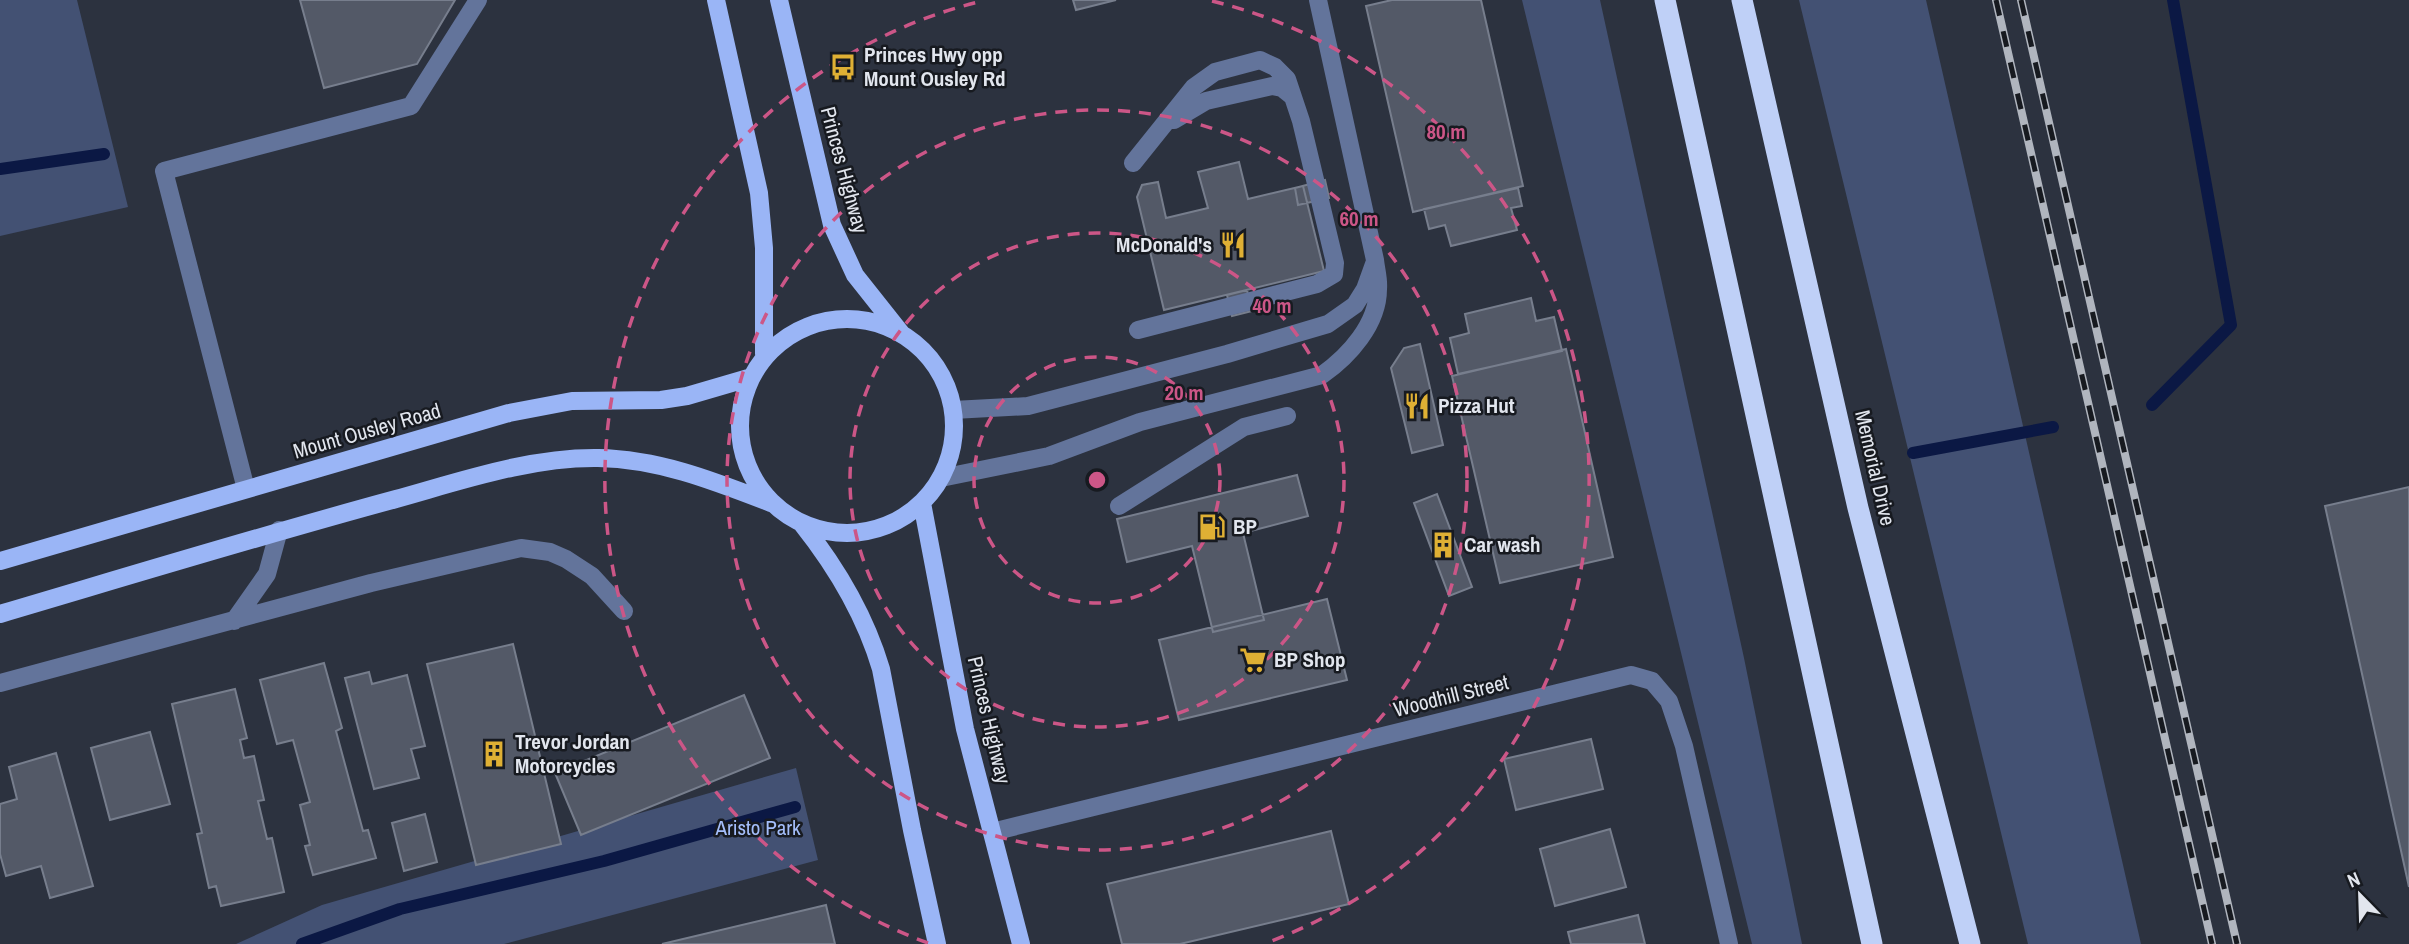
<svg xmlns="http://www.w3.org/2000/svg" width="2409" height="944" font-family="'Archivo Narrow',sans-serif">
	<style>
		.green { fill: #435173 }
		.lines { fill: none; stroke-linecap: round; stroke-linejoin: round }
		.stream { stroke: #0b1844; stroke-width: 12 }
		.building { fill: #535967; stroke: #777e8d; stroke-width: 2 }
		.minor { stroke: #63749b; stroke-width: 18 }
		.major { stroke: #9ab5f6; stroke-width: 18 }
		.highway { stroke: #bfd0f7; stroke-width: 21 }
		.rail-casing { stroke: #b0b5be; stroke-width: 8 }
		.rail { stroke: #171a20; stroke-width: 5; stroke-dasharray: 16; stroke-linecap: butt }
		.ring { fill: none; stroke: #cc5687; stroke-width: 3.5; stroke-dasharray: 12 9 }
		.labels { text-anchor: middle; stroke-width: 5; stroke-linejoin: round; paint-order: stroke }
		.poi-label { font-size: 21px; font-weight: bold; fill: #e2e6ee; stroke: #171a20; text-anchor: start }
		.street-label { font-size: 21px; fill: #e2e6ee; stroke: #171a20 }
		.park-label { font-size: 21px; fill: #a4befb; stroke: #171a20 }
		.centre { fill: #cc5687; stroke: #171a20; stroke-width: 3.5 }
		.ring-label { font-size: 21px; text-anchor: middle; font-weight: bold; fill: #cc5687; stroke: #171a20; stroke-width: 5; stroke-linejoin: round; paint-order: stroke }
	</style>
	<rect width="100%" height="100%" fill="#2c323f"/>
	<!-- green -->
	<path class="green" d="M0,0H77L128,207L0,236Z
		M1522,0H1600L1744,658L1802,944H1752Z
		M1799,0H1926L2141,944H2028Z
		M796,768L818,860L504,944H236L322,905Z"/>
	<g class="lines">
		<!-- stream -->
		<path class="stream" d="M0,169L104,154
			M2152,405L2231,325L2173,0
			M1913,453L2053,427
			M302,944L400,909L604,861L795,807"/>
	</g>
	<!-- building -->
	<path class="building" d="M300,0H455L417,64L324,88Z
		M1073,0H1116L1076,10Z
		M1392,0H1481L1523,186L1413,212L1366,6Z
		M1239,162L1248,199L1303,186L1324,271L1164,310L1137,197L1142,185L1158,182L1166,218L1208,208L1198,172Z
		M1325,180L1329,198L1298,205L1295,188Z
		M1518,188L1522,206L1511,208L1517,230L1451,246L1445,225L1429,229L1424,209Z
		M1247,290L1252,311L1232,316L1227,295Z
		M1531,298L1536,321L1554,317L1562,351L1458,374L1450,338L1469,333L1465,314Z
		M1420,344L1443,445L1412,453L1391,368L1404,348Z
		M1566,349L1613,557L1500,583L1452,376Z
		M1297,475L1308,516L1243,533L1264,620L1213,632L1192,546L1127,562L1117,519Z
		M2409,487V887L2325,506Z
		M1437,494L1472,587L1449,596L1414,503Z
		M1327,599L1347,680L1179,720L1159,640Z
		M513,644L561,844L476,865L427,664Z
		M324,663L342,728L336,731L363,831L368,830L376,858L313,875L305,846L310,845L300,805L310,802L293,740L277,744L260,680Z
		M369,672L372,684L407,675L425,746L411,749L419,778L374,789L345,678Z
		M235,689L247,738L240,740L244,758L254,756L264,800L258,801L267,839L272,838L284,892L221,906L216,886L209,888L197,834L202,833L172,704Z
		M744,695L770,758L581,835L555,773Z
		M150,732L170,804L110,820L91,748Z
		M1591,739L1603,789L1516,810L1504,759Z
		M56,753L93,886L50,898L41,866L6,876L0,854V804L17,799L9,767Z
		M425,814L437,862L404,871L392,823Z
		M1610,829L1626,887L1555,906L1540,849Z
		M1331,831L1349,904L1180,944H1122L1107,884Z
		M826,905L835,944H662Z
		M1638,915L1645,944H1571L1568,932Z"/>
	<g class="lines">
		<!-- minor -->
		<path class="minor" d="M1174,120L1206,101L1272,86L1282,88L1292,96
			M1133,163L1194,87L1215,72L1260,60L1275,67L1287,79L1301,121L1335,263L1334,274L1317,284L1138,330
			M953,410L1028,406L1227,354L1328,324L1355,305L1365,289L1374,264
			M941,478L1049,456L1140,422L1322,375C1349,356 1378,324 1378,289C1379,279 1376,270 1375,260L1318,0
			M246,489L164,171L411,106L478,0
			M1119,506L1244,427L1287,416
			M234,621L267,574L279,530
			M0,683L371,583L521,548L550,552L566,559L592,576L624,611
			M992,832L1631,675L1652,681L1669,701L1684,746L1729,944"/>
		<!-- major -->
		<path class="major" d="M716,0L759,193L764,248V354
			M779,0L832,225L855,275L901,333
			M740 426a107 107 0 1 1 214 0a107 107 0 1 1-214 0Z
			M922,503L965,729L1021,944
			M802,524C837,568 865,615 881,669L912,830L937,944
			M0,561L509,413L572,401L661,400L687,396L752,377
			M0,614C132,575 263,535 396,499C461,481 530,457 598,458C659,459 714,481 771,503"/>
		<!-- highway -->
		<path class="highway" d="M1665,0L1872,944
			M1742,0L1858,508L1970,944"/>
		<!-- rail casing -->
		<g class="rail-casing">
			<path id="rail" d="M1996,0L2212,944
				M2021,0L2237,944"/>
		</g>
		<!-- rail -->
		<use href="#rail" class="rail"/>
	</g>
	<!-- distance rings -->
	<g class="ring">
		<circle cx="1097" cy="480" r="123"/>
		<circle cx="1097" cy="480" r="247"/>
		<circle cx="1097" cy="480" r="370"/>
		<path d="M928 943A493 493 0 0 1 982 1M1212 1A493 493 0 0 1 1266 943"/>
	</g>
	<!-- icons -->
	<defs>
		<g id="bus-bare" transform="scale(2.1)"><path d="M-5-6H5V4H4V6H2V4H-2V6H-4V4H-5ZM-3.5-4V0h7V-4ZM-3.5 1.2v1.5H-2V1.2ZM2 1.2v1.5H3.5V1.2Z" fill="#dfb034" stroke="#171a20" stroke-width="2.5" paint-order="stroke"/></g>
		<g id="restaurant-bare" transform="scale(2.1)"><path d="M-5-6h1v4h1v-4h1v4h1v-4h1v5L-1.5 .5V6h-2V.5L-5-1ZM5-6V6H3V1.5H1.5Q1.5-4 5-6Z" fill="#dfb034" stroke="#171a20" stroke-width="2.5" paint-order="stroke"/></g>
		<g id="fuel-bare" transform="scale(2.1)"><path d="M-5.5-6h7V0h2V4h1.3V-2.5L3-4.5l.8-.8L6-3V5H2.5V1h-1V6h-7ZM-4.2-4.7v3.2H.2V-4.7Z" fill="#dfb034" stroke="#171a20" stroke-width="2.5" paint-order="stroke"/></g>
		<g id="building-bare" transform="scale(2.1)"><path d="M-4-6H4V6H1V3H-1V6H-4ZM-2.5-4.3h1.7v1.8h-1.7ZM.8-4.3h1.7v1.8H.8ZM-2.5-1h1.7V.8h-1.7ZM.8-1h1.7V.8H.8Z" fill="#dfb034" stroke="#171a20" stroke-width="2.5" paint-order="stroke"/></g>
		<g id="supermarket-bare" transform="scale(2.1)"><path d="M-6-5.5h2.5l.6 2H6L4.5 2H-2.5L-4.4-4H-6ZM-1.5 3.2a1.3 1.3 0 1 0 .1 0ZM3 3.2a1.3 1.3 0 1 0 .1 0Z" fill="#dfb034" stroke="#171a20" stroke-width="2.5" paint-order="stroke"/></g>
	</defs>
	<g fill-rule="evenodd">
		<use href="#bus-bare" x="843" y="67"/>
		<use href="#restaurant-bare" x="1233" y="245"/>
		<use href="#restaurant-bare" x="1417" y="406"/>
		<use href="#fuel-bare" x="1212" y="527"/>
		<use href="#building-bare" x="1443" y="545"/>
		<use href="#supermarket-bare" x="1253" y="660"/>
		<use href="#building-bare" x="494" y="754"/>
	</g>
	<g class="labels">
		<!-- poi labels -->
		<g class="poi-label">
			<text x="864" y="62">Princes Hwy opp<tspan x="864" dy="24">Mount Ousley Rd</tspan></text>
			<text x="1212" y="252" text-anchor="end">McDonald's</text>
			<text x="1438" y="413">Pizza Hut</text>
			<text x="1233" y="534">BP</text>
			<text x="1464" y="552">Car wash</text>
			<text x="1274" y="667">BP Shop</text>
			<text x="515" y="749">Trevor Jordan<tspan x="515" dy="24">Motorcycles</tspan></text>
		</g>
		<!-- street labels -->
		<g class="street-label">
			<text transform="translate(844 170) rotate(75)" y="7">Princes Highway</text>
			<text transform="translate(367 431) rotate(-16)" y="7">Mount Ousley Road</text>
			<text transform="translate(1875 468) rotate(77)" y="7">Memorial Drive</text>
			<text transform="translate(1451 696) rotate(-14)" y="7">Woodhill Street</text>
			<text transform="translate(989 720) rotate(77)" y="7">Princes Highway</text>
		</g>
		<!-- park labels -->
		<g class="park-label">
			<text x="758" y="835">Aristo Park</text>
		</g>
	</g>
	<circle cx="1097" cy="480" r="10" class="centre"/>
	<g class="ring-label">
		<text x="1446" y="139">80 m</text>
		<text x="1359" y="226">60 m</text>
		<text x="1272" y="313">40 m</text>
		<text x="1184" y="400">20 m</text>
	</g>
	<!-- north arrow -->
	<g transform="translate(2360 895) rotate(337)" stroke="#171a20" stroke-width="5" paint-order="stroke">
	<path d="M0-5L12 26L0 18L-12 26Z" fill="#e2e6ee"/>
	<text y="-10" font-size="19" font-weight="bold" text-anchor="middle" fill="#e2e6ee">N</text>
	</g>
</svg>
